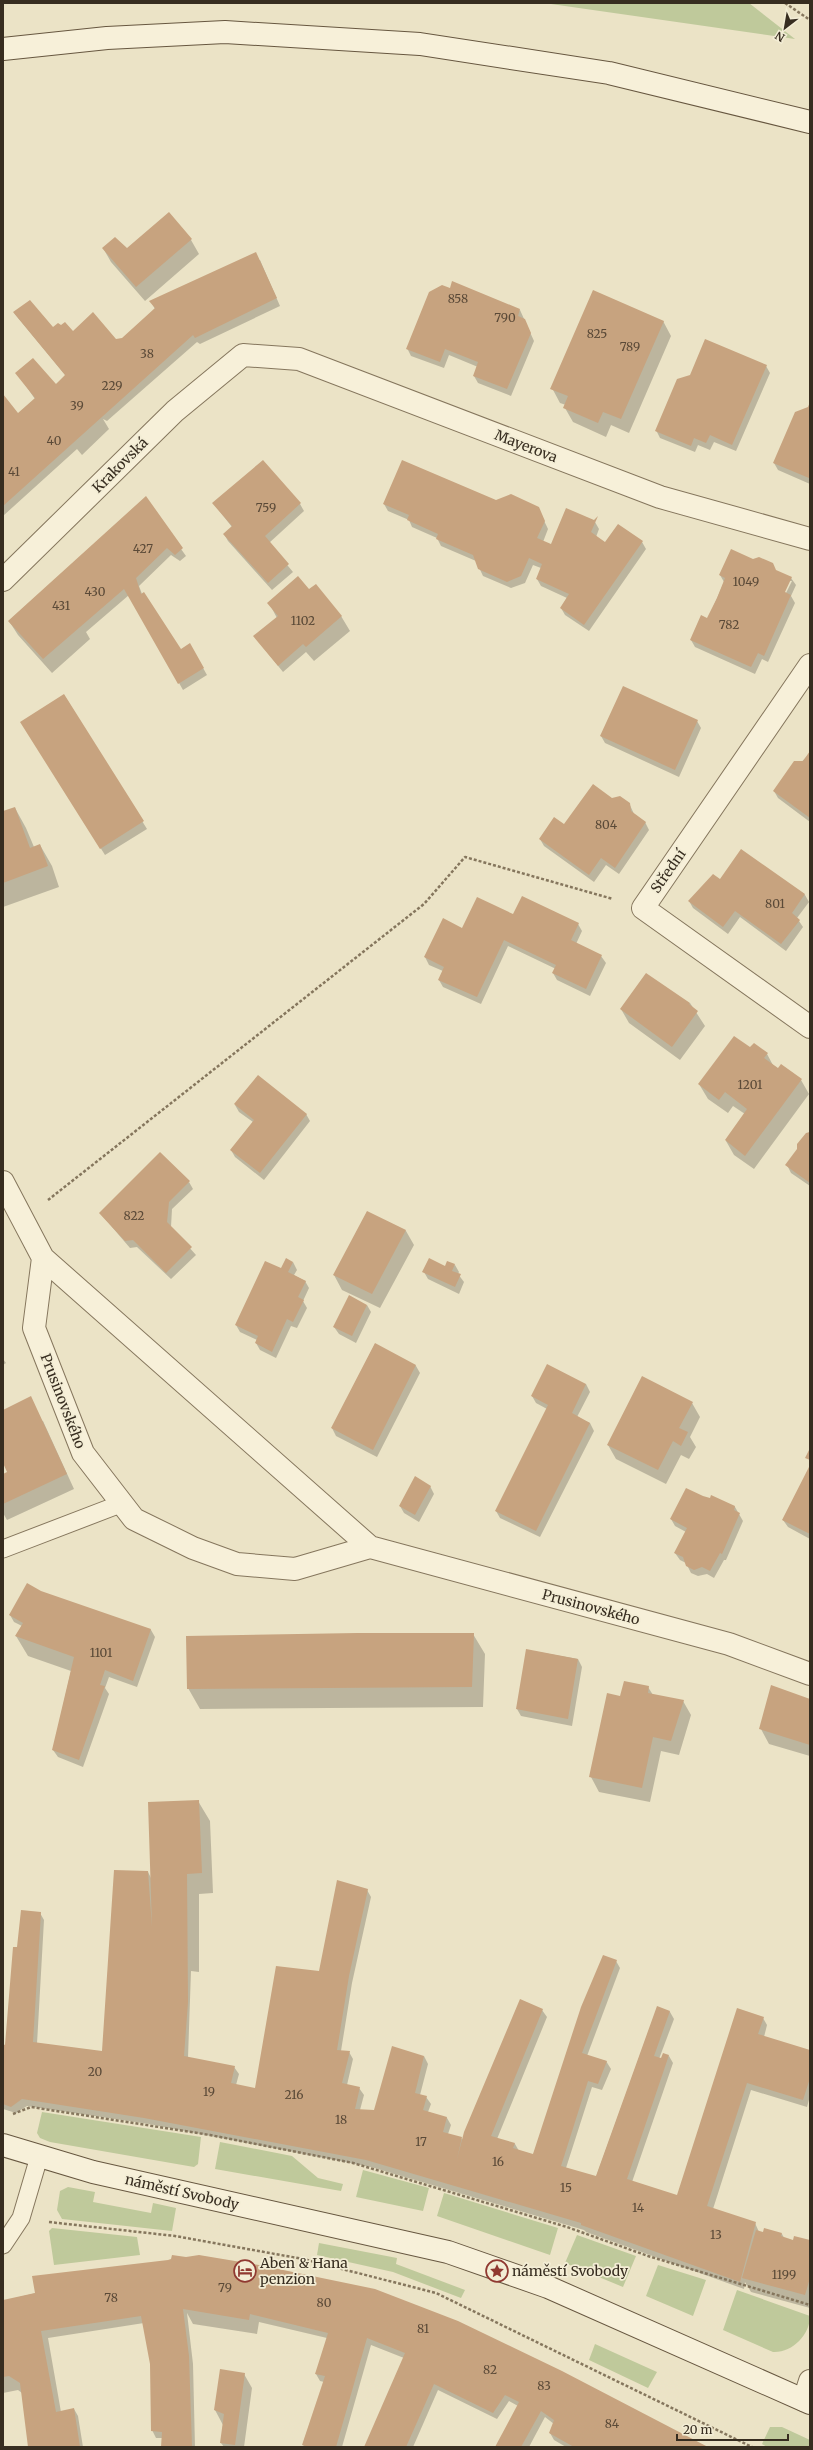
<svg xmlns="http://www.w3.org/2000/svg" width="813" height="2450" font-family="Merriweather,serif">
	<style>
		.green { fill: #bfc99b }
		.shadow { fill: #0003; fill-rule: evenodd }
		.building { fill: #c7a37f }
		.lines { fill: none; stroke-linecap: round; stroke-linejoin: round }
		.lane-casing { stroke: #85765d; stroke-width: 19 }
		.street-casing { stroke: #85765d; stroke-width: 24 }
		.secondary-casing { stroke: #675740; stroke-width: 24 }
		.path { stroke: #85765d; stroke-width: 2.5; stroke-dasharray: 3 2; stroke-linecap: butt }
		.lane { stroke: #f7f0d9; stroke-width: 17 }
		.street { stroke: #f7f0d9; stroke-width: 22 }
		.secondary { stroke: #f7f0d9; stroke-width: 22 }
		.labels { text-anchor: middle; stroke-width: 3.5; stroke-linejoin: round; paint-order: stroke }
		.number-label { font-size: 12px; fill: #5b4a38 }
		.street-label { font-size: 14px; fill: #372d20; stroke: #f3edd5 }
		.poi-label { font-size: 14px; fill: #372d20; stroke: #f3edd5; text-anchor: start }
	</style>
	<rect width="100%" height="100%" fill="#ebe3c6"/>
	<!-- green -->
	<path class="green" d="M544,3H749L795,39Z
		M42,2112L201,2137L198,2164L194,2167L50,2142L40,2138L37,2133Z
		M220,2142L292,2156L318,2178L343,2184L341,2191L215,2169Z
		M363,2170L429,2188L423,2211L356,2197Z
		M68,2187L95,2192L93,2202L151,2213L153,2203L176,2208L172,2231L62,2219L57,2210L60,2191Z
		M444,2193L558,2228L550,2255L437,2216Z
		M52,2228L137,2237L140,2255L54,2265L49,2231Z
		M577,2235L636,2256L623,2287L565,2263Z
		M319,2243L397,2258L396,2264L465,2290L461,2298L393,2272L317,2255Z
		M658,2265L706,2280L693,2316L646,2296Z
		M737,2290L810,2316C810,2335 792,2353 773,2352L723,2330Z
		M595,2344L657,2372L648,2388L589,2360Z
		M770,2427H782L810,2440V2447H767L762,2444Z"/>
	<!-- shadow -->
	<path class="shadow" d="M169,213L191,240L199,254L145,301L111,262L103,248L127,249Z
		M260,260L280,306L200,344L197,342L107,421L103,419L109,429L82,455L77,449L3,516V396L18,414L35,399L17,373L55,385L66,376L14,313L52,329L116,340L122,339L155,309L151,302Z
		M520,310L534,341L511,396L478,383L474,376L478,367L449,355L444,368L411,356L407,348Z
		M663,321L671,336L629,433L611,425L606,437L573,422L565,408L566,405L560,403L552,388Z
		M766,366L770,373L736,451L714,442L710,450L698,445L695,452L660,438L656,430Z
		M810,405V484L778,470L774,463Z
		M145,498L186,556L180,561L171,555L139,586L142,594L181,651L190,645L207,675L183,690L129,595L86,632L90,639L52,673L18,635L9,621Z
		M496,501L538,508L548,529L543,542L551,545L595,522L599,529L596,537L606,544L642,542L646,549L589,631L565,615L561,608L567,598L541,586L537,579L541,568L533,565L525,583L511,588L483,576L476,561L441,546L437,538L412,527L409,520L388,511L384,504Z
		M213,503L300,504L304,511L269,543L293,572L272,590L228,541L224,534L232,527Z
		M753,560L791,578L796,585L791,596L795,603L768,662L762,659L755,674L695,647L691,640L708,619L724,582L720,575ZM789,581H792L784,597L782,596Z
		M309,590L341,616L350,631L314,661L306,652L283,672L254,636L277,618L269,603Z
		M64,695L147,829L105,855L26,729Z
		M697,721L701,728L679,777L605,743L601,736Z
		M810,753V822L778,798L774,791Z
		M629,803L634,814L645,822L649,830L619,874L606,865L594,882L544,846L540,839L564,825Z
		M15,808L26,828L34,847L40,845L52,866L59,887L3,907V812Z
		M742,851L805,895L809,902L797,918L803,927L786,951L740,917L728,934L693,908L689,901L720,880Z
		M514,915L578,924L582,931L576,944L601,956L606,963L590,996L557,980L553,973L556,969L508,946L481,1004L443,987L439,980L443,971L429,965L425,957L463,929Z
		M690,1003L705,1026L680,1060L629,1023L621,1009Z
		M750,1049L767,1054L774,1067L801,1080L809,1094L754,1169L734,1155L726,1141L745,1114L733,1106L728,1113L708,1099L699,1084Z
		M235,1105L306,1114L310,1121L264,1180L235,1157L231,1150L253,1122L239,1112Z
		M810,1131V1186L791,1173L787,1165L798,1149V1145Z
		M189,1182L193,1189L172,1209L171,1227L196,1255L171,1279L137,1247L130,1248L100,1213Z
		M367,1212L406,1231L414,1245L380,1308L342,1290L334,1275Z
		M293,1262L297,1270L294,1275L305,1281L309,1288L303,1301L307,1308L297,1328L291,1326L276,1358L260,1350L256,1343L257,1340L240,1332L236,1325L281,1270Z
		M455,1265L459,1272L458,1274L464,1282L459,1294L428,1279L424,1272Z
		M367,1305L371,1312L356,1343L339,1334L334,1327Z
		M375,1344L416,1366L420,1373L377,1457L336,1436L332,1428Z
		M3,1359L6,1363L3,1365Z
		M586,1384L590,1392L577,1417L590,1423L594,1431L540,1537L500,1518L496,1511L547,1409L536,1403L532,1396Z
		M692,1403L700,1417L690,1437L696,1447L689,1459L681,1455L666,1484L616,1459L608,1445Z
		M3,1411L43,1421L74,1489L7,1520L3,1513V1475L8,1473L3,1461Z
		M810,1467V1539L788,1527L783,1520Z
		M430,1486L434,1494L419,1522L404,1513L400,1506Z
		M703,1497L735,1507L743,1521L726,1560H724L714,1578L707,1574L698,1576L691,1573L686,1563L680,1560L675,1553L686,1532L675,1526L671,1519Z
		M41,1592L151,1630L155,1637L137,1687L109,1677L105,1688L109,1694L83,1767L58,1757L53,1750L71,1671L28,1656L16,1636L22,1626L14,1622L10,1615Z
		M473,1634L485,1654L483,1707L200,1709L188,1688Z
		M527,1650L578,1659L582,1667L572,1726L521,1716L517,1709Z
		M648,1687L653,1695L683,1701L691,1715L679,1755L661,1751L650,1802L599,1792L591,1777L621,1697Z
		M810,1700V1756L769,1744L761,1729Z
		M198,1801L210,1821L213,1893L199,1894V1972L191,1971L188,2058L234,2067L239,2074L236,2085L256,2089L367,1890L371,1897L352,1983L341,2051L349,2052L353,2059L347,2085L359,2088L364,2095L360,2110L375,2112L424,2056L428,2064L420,2095L426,2097L431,2104L428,2112L447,2118L451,2125L448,2134L461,2138L463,2141L542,2010L547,2017L497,2139L515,2144L519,2151L533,2155L616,1961L620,1968L587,2056L606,2061L611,2069L602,2090L592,2087L566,2168L596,2177L657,2008L670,2012L674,2019L659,2059L669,2056L673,2063L632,2182L678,2196L763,2018L767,2025L764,2037L810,2051V2096L807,2107L751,2090L713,2209L755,2223L759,2232L782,2234L784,2238L794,2241H810V2308L751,2292L745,2282L744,2289L586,2232L584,2230L371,2167L149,2124L27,2106L16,2113L3,2109V2045L6,2046L18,1948L40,1913L44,1920L37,2044L103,2052L148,1872L151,1878Z
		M167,2261L707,2447H566L554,2440L550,2433L554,2424L545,2417L529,2447H496L518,2406L509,2401L497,2419L438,2390L413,2447H365L404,2358L371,2345L342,2447H304L303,2444L324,2382L320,2381L316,2374L327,2338L259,2322L257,2334L193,2324L187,2313L193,2364L195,2447H162V2438H156L152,2430L151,2364L144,2323L48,2338L61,2412L74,2409L78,2416L83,2447H29L22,2393L18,2390L3,2393V2301Z
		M244,2374L252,2388L244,2447H224L221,2443L223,2425L215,2410Z"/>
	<!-- building -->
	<path class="building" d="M169,212L192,239L136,287L102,248L115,237L127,248Z
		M256,252L277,298L195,338L193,335L3,506V394L18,413L35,398L15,373L33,358L56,384L65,375L13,312L30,300L53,327L58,323L61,325L65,322L73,331L93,312L116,339L122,338L155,308L149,301Z
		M452,281L520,309L518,316L525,319L531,333L507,389L473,376L478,362L445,349L440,362L406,349L429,292L442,285L450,288Z
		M593,290L664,321L621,419L603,412L598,423L563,408L568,396L550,389Z
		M705,339L767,365L732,445L710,435L706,443L694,438L691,446L655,431L677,379L690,375Z
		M810,402V476L809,478L773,463L795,412L808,407Z
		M263,460L301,503L265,536L289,564L268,583L223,534L232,526L212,503Z
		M402,460L496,500L511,494L539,507L545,521L537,538L551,544L566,508L594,520L598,516L591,532L605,542L618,524L643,541L584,625L560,608L569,594L536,579L542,564L529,558L521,576L507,582L478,569L473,555L436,539L438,534L407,520L409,515L383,504Z
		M146,496L183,548L175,555L167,548L136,578L141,594L144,592L181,649L190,643L204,668L178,684L124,589L43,659L8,621Z
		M731,549L753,559L759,557L773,563L776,570L792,577L785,592L791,595L764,656L758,653L751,667L690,640L701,615L707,618L717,598L725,578L719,575Z
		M298,576L309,589L316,584L342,616L306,647L303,644L278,666L253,636L278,616L267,603Z
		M623,686L698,720L675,770L600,736Z
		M64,694L144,821L100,849L20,722Z
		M810,751V818L773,791L794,761H803Z
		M593,784L612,798L620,796L630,803L631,811L646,822L615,868L601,858L589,875L539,839L554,817L564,824Z
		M15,807L30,848L40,844L48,866L3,883V811Z
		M741,849L805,894L792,913L800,920L781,944L735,911L723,927L688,901L713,874L720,879Z
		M522,896L579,923L571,940L602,955L586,989L552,973L556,965L504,940L477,997L438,980L444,967L424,957L443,918L462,928L477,897L513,914Z
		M646,973L690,1003L689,1004L698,1011L672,1047L620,1009Z
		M734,1036L750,1047L754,1043L768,1053L764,1058L778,1068L781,1064L802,1079L745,1156L725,1140L747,1109L725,1092L719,1100L698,1084Z
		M258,1075L307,1114L260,1173L230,1150L254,1120L234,1104Z
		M810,1132V1183L785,1165L797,1149V1144L806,1133Z
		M160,1152L190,1181L169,1202L167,1222L192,1247L166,1273L133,1240L125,1241L99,1213Z
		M367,1211L406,1230L372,1294L333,1275Z
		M286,1258L293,1262L288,1272L306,1281L298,1297L304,1300L293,1322L287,1319L272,1352L255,1343L258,1336L235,1325L265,1261L281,1268Z
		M429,1258L445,1266L447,1261L455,1264L452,1271L461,1274L455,1287L422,1272Z
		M349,1295L367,1305L352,1336L333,1327Z
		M375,1343L416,1365L373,1450L331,1428Z
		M547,1364L586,1384L572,1413L590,1423L536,1531L495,1511L548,1405L531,1396Z
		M642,1376L693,1402L679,1428L688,1432L681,1446L673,1441L658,1470L607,1445Z
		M31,1396L67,1474L3,1504V1474L7,1472L3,1463V1410Z
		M810,1448V1460L805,1458Z
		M810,1465V1534L782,1520Z
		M415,1476L431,1486L415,1515L399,1506Z
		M686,1488L703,1496L710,1498L711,1495L735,1506L734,1510L740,1513L722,1554L720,1553L710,1571L702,1567L694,1570L686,1566L683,1557L674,1553L687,1528L670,1519Z
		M27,1583L41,1591L151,1629L133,1681L105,1670L100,1685L105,1686L79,1760L52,1750L74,1657L15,1636L23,1623L9,1615Z
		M357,1633H474L472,1687L187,1689L186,1636Z
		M526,1649L578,1659L568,1719L516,1709Z
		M624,1681L649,1686L648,1693L684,1700L671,1741L653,1737L642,1788L589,1777L607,1693L620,1696Z
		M771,1685L810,1699V1745L759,1729Z
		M199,1800L202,1873L187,1874L188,2002L184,2056L235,2066L231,2083L255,2088L276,1966L319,1971L337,1880L368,1889L349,1976L337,2050L350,2051L342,2083L360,2087L355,2109L374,2110L392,2046L424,2056L415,2093L427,2096L423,2110L447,2117L443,2132L462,2137L457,2159L464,2132L520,1999L543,2009L491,2136L515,2143L513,2148L533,2154L581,2007L603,1955L617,1960L582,2053L607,2061L598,2084L588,2081L561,2166L596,2176L657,2006L670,2011L654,2056L661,2058L663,2053L669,2055L627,2179L677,2195L737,2008L764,2017L758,2034L810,2050V2078L803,2100L747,2083L707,2206L756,2222L740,2282L581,2225V2223L366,2160L144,2118L22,2099L11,2107L3,2104V2044L5,2045L13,1947H17L21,1910L41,1912L33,2042L102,2051L114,1870L148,1871L152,1927L148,1802Z
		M764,2228L782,2233L781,2236L793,2240L794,2236L810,2240V2278L805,2295L742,2278L756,2230L763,2232Z
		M172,2255L186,2257L199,2255L259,2265L375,2289L458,2321L562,2371L708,2447H574L549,2433L554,2420L541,2411L521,2447H495L519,2402L505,2395L493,2413L434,2384L406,2447H364L405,2353L367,2338L336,2447H309L302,2445L325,2376L315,2374L328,2333L250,2314L249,2320L183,2309L189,2356L192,2447H161L162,2432L151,2431L150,2364L141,2316L41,2331L56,2412L74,2408L80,2447H28L20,2383L9,2376L3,2377V2300L35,2293L32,2276L168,2260L171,2259Z
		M220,2369L245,2373L235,2445L220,2443L224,2414L214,2410Z"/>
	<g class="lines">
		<!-- lane casing -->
		<g class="lane-casing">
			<path id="lane" d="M3,1549L123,1503
				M3,2245L21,2218L39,2157"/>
		</g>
		<!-- street casing -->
		<g class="street-casing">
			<path id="street" d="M3,580L175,411L243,355L299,359L660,497L810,539
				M810,665L643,908L810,1027
				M3,1182L43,1258L370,1547L729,1644L810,1674
				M43,1258L34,1328L83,1453L134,1519L193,1548L237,1564L295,1569L370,1547
				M804,2400L810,2381"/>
		</g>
		<!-- secondary casing -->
		<g class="secondary-casing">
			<path id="secondary" d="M3,49L107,38L225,32L420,44L609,73L810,122
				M3,2145L93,2172L448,2252L548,2287L810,2403"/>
		</g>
		<!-- path -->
		<path class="path" d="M785,3L810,20
			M48,1200L424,904L465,857L613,899
			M13,2114L31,2107L210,2135L353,2163L567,2227L648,2256L810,2305
			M49,2222L175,2236L303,2259L436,2293L752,2447"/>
		<!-- lane -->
		<use href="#lane" class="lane"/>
		<!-- street -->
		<use href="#street" class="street"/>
		<!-- secondary -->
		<use href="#secondary" class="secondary"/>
	</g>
	<!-- icons -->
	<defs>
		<g id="hotel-ring" transform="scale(1.15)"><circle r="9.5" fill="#f3edd5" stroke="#903931" stroke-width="1.5"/><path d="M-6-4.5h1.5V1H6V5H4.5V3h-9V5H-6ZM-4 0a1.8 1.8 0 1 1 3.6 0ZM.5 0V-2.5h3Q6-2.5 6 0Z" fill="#903931"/></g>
		<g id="sight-ring" transform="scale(1.15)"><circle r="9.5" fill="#f3edd5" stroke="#903931" stroke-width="1.5"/><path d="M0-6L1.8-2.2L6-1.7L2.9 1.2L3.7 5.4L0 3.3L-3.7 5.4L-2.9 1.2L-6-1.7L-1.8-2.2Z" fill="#903931"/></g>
	</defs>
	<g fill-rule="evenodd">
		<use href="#hotel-ring" x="245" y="2271"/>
		<use href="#sight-ring" x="497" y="2271"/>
	</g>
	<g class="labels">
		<!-- number labels -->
		<g class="number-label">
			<text x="458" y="303">858</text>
			<text x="505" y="322">790</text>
			<text x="597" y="338">825</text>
			<text x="630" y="351">789</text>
			<text x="147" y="358">38</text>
			<text x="112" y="390">229</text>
			<text x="77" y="410">39</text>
			<text x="54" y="445">40</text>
			<text x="14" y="476">41</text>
			<text x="266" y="512">759</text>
			<text x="143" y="553">427</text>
			<text x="746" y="586">1049</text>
			<text x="95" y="596">430</text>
			<text x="61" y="610">431</text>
			<text x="303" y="625">1102</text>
			<text x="729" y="629">782</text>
			<text x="606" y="829">804</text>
			<text x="775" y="908">801</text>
			<text x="750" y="1089">1201</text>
			<text x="134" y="1220">822</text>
			<text x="101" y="1657">1101</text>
			<text x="95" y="2076">20</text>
			<text x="209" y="2096">19</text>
			<text x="294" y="2099">216</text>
			<text x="341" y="2124">18</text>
			<text x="421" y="2146">17</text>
			<text x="498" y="2166">16</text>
			<text x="566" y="2192">15</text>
			<text x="638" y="2212">14</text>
			<text x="716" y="2239">13</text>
			<text x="784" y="2279">1199</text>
			<text x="225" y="2292">79</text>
			<text x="111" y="2302">78</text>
			<text x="324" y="2307">80</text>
			<text x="423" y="2333">81</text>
			<text x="490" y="2374">82</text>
			<text x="544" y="2390">83</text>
			<text x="612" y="2428">84</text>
		</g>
		<!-- street labels -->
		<g class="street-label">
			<text transform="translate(526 446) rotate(21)" y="5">Mayerova</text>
			<text transform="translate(120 465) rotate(-45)" y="5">Krakovská</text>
			<text transform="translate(668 871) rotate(-55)" y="5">Střední</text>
			<text transform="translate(63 1401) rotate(69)" y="5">Prusinovského</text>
			<text transform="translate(591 1607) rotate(15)" y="5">Prusinovského</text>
			<text transform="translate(182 2192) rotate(13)" y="5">náměstí Svobody</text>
		</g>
		<!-- poi labels -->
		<g class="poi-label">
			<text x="260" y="2268">Aben &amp; Hana<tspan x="260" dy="16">penzion</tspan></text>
			<text x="512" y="2276">náměstí Svobody</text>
		</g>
	</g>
	<!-- border -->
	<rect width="813" height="2450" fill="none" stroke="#372d20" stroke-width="8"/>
	<!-- north arrow -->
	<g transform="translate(785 28) rotate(211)" stroke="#f3edd5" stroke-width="3" paint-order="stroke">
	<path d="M0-3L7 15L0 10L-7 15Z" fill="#372d20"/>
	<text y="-6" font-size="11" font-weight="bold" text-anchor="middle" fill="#372d20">N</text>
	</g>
	<!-- scale -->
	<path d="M677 2434v6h111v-6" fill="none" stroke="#372d20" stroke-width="2"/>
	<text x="683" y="2434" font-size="12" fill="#372d20" stroke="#f3edd5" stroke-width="3" paint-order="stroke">20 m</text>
</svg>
